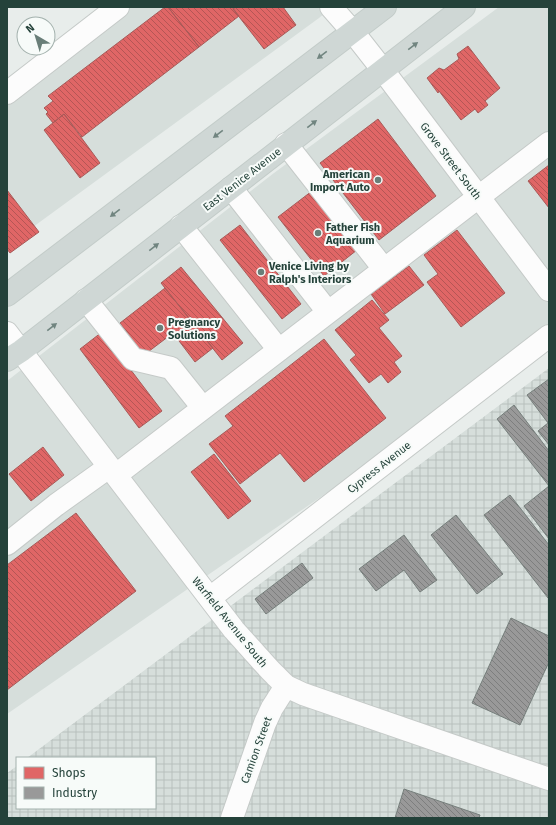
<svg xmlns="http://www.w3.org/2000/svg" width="556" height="825" font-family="'Fira Sans',sans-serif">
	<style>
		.built { fill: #d6dedb }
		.industrial { fill: url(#industrial-grid) }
		.shops { fill: url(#shops-back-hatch); stroke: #a85b59 }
		.industry { fill: url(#industry-back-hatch); stroke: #767f7c }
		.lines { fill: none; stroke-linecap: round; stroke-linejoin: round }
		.minor-casing { stroke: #c5cac8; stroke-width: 24 }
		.major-casing { stroke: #c3ccc9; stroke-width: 24 }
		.minor { stroke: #fcfcfc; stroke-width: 22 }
		.major { stroke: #cfd7d5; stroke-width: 22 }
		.oneway { fill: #718580 }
		.poi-dot { fill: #697e78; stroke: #f7fbf9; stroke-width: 1.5 }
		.labels { text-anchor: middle; stroke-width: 4; stroke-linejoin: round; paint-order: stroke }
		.street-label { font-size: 11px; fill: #24423a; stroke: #f7fbf9 }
		.poi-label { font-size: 11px; font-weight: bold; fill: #24423a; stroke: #f7fbf9; text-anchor: start }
	</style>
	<defs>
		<pattern id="industrial-grid" width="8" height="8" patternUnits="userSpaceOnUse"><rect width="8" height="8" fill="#d6dedb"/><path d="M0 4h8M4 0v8" fill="none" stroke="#b8c0bd"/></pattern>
		<pattern id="shops-back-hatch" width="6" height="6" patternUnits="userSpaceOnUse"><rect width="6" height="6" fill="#e06666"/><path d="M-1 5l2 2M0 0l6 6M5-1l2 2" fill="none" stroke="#b55655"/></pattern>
		<pattern id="industry-back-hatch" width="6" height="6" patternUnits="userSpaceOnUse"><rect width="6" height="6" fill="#999"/><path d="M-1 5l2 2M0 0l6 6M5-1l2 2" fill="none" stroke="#7d7e7e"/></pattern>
	</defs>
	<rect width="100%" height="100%" fill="#e8edeb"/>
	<!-- built -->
	<path class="built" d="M119,7H332L319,18L7,246V94Z
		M499,7H549V339L7,714V381L274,173Z"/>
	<!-- industrial -->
	<path class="industrial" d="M549,368V818H7V773L17,766V808H155V758H27Z"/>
	<!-- shops -->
	<path class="shops" d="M165,7H168L199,47L82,137L64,114L53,123L46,114L48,112L44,108L53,101L48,96Z
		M168,7H232L239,16L199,47Z
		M236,7H283L296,25L264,49L233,9Z
		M468,46L500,88L485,101L488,105L478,113L475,109L461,120L439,91L438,93L427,78L439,68L444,70L459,59L457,54Z
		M64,114L100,163L80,178L44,130Z
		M378,119L436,196L379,240L320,163Z
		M549,165V208L528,181Z
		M7,190L39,232L10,253L7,249Z
		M312,191L357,250L324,276L278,217Z
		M240,225L301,304L282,319L220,240Z
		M457,230L505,293L461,327L427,282L438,274L424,255Z
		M409,266L424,285L385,314L371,294Z
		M181,267L243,343L222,360L161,283Z
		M165,288L213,348L195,362L173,333L144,355L120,323Z
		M372,300L389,320L379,328L402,356L394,362L401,372L388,383L381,374L369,383L350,360L356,355L335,330Z
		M102,332L162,411L139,428L80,349Z
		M324,339L386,418L304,482L280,453L240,484L209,444L233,426L225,416Z
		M43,447L64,475L31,501L9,474Z
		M214,454L251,501L228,519L191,472Z
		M76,513L136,591L7,690V565Z"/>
	<!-- industry -->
	<path class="industry" d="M549,379V445L538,431L548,423L527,395Z
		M514,405L549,451V486L497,419Z
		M549,486V539L524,506Z
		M510,495L549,545L548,598L484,515Z
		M456,515L503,574L477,594L431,535Z
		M404,535L437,580L420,592L404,570L376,591L359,569Z
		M302,563L313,578L266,614L255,599Z
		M511,618L549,636V662L520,725L472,703Z
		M404,789L480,815L479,818H395Z"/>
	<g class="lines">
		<!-- minor casing -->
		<g class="minor-casing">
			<path id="minor" d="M331,7L353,32L382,69L549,290
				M7,93L118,7
				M286,144L384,269
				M231,188L328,312
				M181,226L279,350
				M86,300L133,359L171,368L203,408
				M7,333L234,630L270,670L286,686L303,694L549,779
				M116,475L549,143
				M7,544L56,505L109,467
				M210,598L549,336
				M232,818L265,723L272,708L286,686"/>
		</g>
		<!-- major casing -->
		<g class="major-casing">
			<path id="major" d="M7,295L385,7
				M7,360L21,351L464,7"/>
		</g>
		<!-- minor -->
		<use href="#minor" class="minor"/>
		<!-- major -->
		<use href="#major" class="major"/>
	</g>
	<!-- one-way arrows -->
	<defs><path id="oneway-solid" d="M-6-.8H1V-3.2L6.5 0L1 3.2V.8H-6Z"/></defs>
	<g class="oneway">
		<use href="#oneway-solid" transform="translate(413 46) rotate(-37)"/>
		<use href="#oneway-solid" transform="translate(322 55) rotate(143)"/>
		<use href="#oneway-solid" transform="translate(312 124) rotate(-38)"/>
		<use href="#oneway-solid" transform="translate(218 134) rotate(143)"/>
		<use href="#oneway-solid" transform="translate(115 213) rotate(143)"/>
		<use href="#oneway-solid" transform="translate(154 247) rotate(-38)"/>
		<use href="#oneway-solid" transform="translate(52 327) rotate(-38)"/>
	</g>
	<!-- markers -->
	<g class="poi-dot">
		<circle cx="378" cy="180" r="4"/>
		<circle cx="318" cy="233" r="4"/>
		<circle cx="261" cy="272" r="4"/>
		<circle cx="160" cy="328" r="4"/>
	</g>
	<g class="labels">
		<!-- street labels -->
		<g class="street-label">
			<text transform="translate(451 161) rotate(53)" y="4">Grove Street South</text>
			<text transform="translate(242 179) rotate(-38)" y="4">East Venice Avenue</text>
			<text transform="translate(379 467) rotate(-38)" y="4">Cypress Avenue</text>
			<text transform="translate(230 622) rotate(51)" y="4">Warfield Avenue South</text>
			<text transform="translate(256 750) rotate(-70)" y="4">Camion Street</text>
		</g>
		<!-- poi labels -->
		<g class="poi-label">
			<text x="370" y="178" text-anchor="end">American<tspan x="370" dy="13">Import Auto</tspan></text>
			<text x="326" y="231">Father Fish<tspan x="326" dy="13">Aquarium</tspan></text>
			<text x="269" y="270">Venice Living by<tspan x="269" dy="13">Ralph's Interiors</tspan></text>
			<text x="168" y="326">Pregnancy<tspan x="168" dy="13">Solutions</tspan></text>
		</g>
	</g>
	<!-- border -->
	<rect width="556" height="825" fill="none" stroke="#24423a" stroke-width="16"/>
	<!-- legend -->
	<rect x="16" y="757" width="140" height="52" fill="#f7fbf9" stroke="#a3b1ad"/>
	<rect x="24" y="767" width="20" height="12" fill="#e06666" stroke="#a3b1ad"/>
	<text x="52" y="777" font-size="12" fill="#24423a">Shops</text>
	<rect x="24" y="787" width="20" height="12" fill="#999999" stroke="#a3b1ad"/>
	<text x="52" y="797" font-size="12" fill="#24423a">Industry</text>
	<!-- north arrow -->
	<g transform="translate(36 36) rotate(322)"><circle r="19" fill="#f7fbf9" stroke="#a3b1ad"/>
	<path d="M0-3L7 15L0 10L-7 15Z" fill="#697e78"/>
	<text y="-6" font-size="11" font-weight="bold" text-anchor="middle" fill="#24423a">N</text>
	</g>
</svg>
